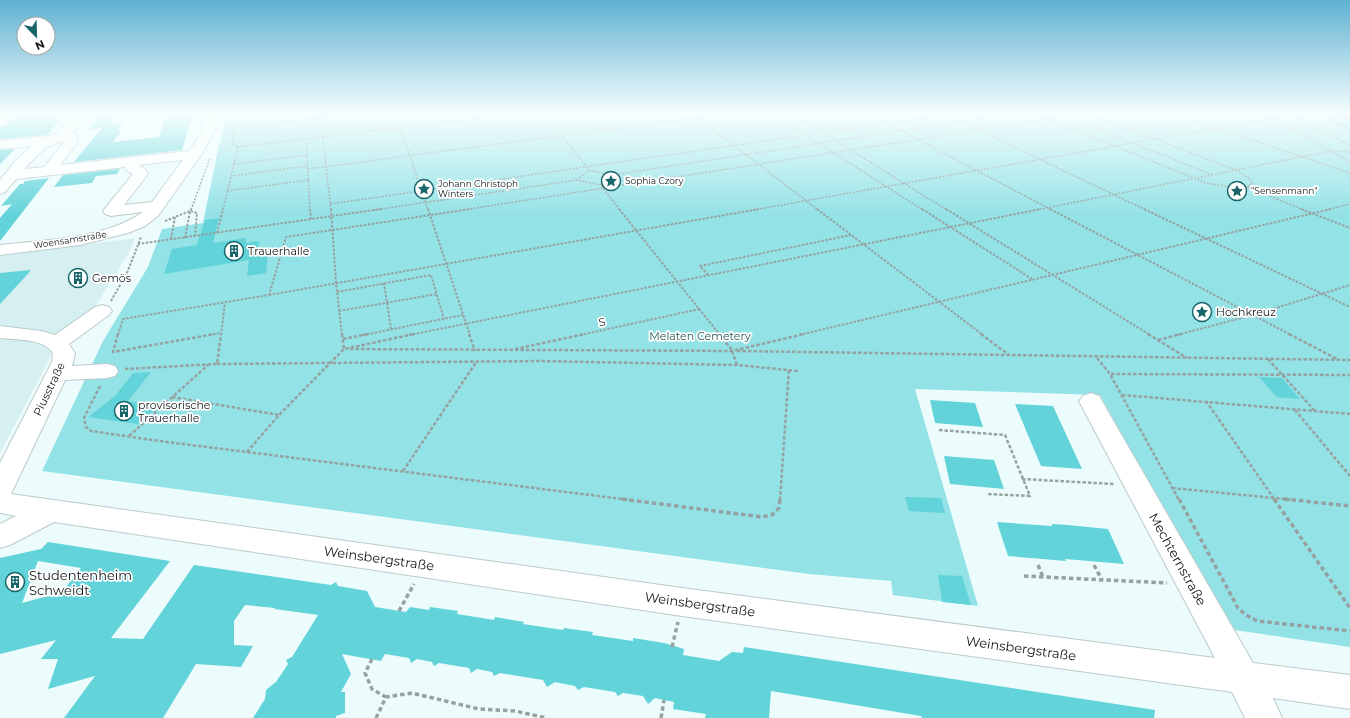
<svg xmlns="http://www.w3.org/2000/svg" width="1350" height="718" font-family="Montserrat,sans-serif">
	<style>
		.built { fill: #d6f0f1 }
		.green { fill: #93e2e6 }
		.building { fill: #61d3d9; fill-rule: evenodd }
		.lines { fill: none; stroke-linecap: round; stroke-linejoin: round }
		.minor-casing { stroke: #bbcacb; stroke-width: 2 }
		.major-casing { stroke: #179096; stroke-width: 2 }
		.path-far3 { stroke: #96a2a2; stroke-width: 1.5; stroke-dasharray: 2 1.5; stroke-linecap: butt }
		.path-far2 { stroke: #96a2a2; stroke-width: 2; stroke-dasharray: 2.5 1.5; stroke-linecap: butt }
		.path-far1 { stroke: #96a2a2; stroke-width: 2.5; stroke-dasharray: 3.5 2; stroke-linecap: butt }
		.path { stroke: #96a2a2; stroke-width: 3.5; stroke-dasharray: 4.5 3; stroke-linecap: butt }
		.minor { fill: #fff; fill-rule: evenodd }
		.major { fill: #75e3e9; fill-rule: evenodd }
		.tram { stroke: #424a4a; stroke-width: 1 }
		.labels { text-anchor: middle; stroke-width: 3.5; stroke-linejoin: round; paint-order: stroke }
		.far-poi-label { font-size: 9px; fill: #121818; stroke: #fff; text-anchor: start }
		.far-street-label { font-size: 9px; fill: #121818; stroke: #fff }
		.poi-label { font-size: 11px; fill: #121818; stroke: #fff; text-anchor: start }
		.street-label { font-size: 11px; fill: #121818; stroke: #fff }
		.park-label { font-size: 11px; fill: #26585b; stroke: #fff }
		.near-street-label { font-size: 13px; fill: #121818; stroke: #fff }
		.near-poi-label { font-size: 13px; fill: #121818; stroke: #fff; text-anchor: start }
	</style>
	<rect width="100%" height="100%" fill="#ecfcfc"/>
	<!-- built -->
	<path class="built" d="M135,238L130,251L95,307L68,328L52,351L46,366L0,453V256Z"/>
	<!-- green -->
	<path class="green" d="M227,114H1318L1350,131V647L1228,629L1100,395L915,389L978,606L893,595L891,581L809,574L42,471L103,341L148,267L162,229L203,223L218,150Z"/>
	<!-- building -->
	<path class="building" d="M20,114H65L47,135L0,139V127L5,126Z
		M100,114H119L112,124L123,123L118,131H121L113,142L159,137L166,116L168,114H193L182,150L74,162L102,128L89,129Z
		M15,149L0,164V150Z
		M120,169L117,174L96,176L92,183L54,187L63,175Z
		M49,178L0,241V218L12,204L1,206L20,184H23L25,181Z
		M219,218L213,243L246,238V243L259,241L258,253L268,251L266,273L247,276L249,260L164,274L172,249L197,245L205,220Z
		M31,270L26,276L0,304V273Z
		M151,372L128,401L160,405L138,424L88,417L115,396L133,373Z
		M1259,377L1282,378L1300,399L1277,397Z
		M930,400L975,403L983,427L935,423Z
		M1015,404L1053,406L1082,469L1041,466Z
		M944,456L994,460L1004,489L950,484Z
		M905,497L941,498L945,513L909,511Z
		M997,522L1052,526V524L1068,525L1108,529L1124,564L1065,559L1066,561L1008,556Z
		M48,542L170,561L111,638L143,639L194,565L331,585L336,582L338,586L367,591L375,607L406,612L410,607L429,610L430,607L458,611L457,614L494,620L495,617L524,622L523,624L563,630L564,628L593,632L592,635L613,638L633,641V638L664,643L684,649L683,655L719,661L732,652L743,653L744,647L1155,710L1154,718H922L921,716L771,691L769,718H705L706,714L673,709L674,702L655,698L648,704L643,696L623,693L618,696L615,692L584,687L578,690L575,686L555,682L547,687L543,680L500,673L494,676L492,672L477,669L471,673L469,668L439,663L434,666L432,662L417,659L411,663L409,658L385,654L381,661L342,654L351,674L341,692H345V713L336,716V718H253L265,699L266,690L276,682L288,664L286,660L292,657L318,615L275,609V608L245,605L234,621V645L253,646L241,667L196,664L163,718H64L95,676L48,689L58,659H41L56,640L0,654V558L41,549ZM38,561L81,568L58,597L48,596L22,603Z
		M938,575L962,576L971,605L942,602Z"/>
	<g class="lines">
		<!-- minor casing -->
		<g class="minor-casing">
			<path id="minor" d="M4,114H19L4,125L0,126V117Z
				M75,114H88L71,134L76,135L78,142L60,165L189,151L202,132L206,114H218L214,132L201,155L158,216L145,226L128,233L80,245L0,255V245C45,240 104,239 143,212L111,216L105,214L103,211L133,174L129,172L125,167L16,179L5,192L0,194V180L17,159L32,146L0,149V141L49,136L57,134ZM59,142H64L44,167L24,169L44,149ZM183,160L152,202L124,205L148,174L145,169L139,165Z
				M102,305L109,307L112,311L109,315L69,344L75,353L72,366L107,364L115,366L118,371L115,376L107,378L65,380L11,494L682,588L1215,658L1079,401L1083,396L1091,393L1099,396L1253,663L1350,675V709L1273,698L1282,718H1245L1232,692L682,616L54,522L10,545L0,548V524L16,516L0,513V463L52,362L53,353C43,338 16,340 0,338V326L41,331L55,335L95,307Z"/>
		</g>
		<!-- major casing -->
		<g class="major-casing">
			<path id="major" d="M1324,114H1339L1350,120V129L1326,117Z"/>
		</g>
		<!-- path-far3 -->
		<path class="path-far3" d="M237,114L232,144L238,147L512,114
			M320,114L331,210
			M396,114L428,210
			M545,114L589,170L612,175L600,185L620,210
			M693,114L818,210
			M773,114L923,210
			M793,114L947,210
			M869,114L1052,210
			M945,114L1146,210
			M1035,114L1206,183L1237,188L1247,187L1252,184L1250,179L1236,170L1089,114
			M1176,114L1350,173
			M1253,114L1269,119
			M1267,114L1350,162
			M1293,114L1350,146
			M1067,117L1213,175
			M235,128L353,114
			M823,133L946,115
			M306,139L310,210
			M234,164L307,155
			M308,169L725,114
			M589,170L577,180L600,185
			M612,175L1011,114
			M231,176L308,166
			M1247,187L1304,210
			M227,191L309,180
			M330,204L806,135
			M191,210L210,158
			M223,210L238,147
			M374,210L577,180
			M463,210L1082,114
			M753,210L1269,119L1303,120
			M1036,210L1331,151L1350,152
			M1326,210L1350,204"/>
		<!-- path-far2 -->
		<path class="path-far2" d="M310,209L311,220
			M331,209L336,283L342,335
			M428,209L470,335
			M619,209L720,335
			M817,209L983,335
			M922,209L1032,279
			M946,209L1150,335
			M1050,209L1291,335
			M1144,209L1350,307
			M1301,209L1350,228
			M165,221L190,211L191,209
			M217,233L223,209
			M185,238L190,211L197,213L195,236
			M171,239L175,217
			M138,244L381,209
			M708,275L700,266L851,235
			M384,283L391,329
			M337,292L431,275L444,319
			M269,295L759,209
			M111,301L127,273L141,237
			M339,311L437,294
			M118,335L123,319L269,295L286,237L470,209
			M209,335L220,333
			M221,335L225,303
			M363,335L463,315
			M409,335L1041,209
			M580,335L700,309
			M799,335L1331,209
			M1177,335L1253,315L1350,285"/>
		<!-- path-far1 -->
		<path class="path-far1" d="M118,334L113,352L215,334
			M342,334L344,349
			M469,334L475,351
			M719,334L732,350
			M981,334L1009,355
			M1148,334L1187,358
			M1289,334L1337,359
			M343,339L368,334
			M1158,340L1181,334
			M350,349L732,351L804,334
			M515,349L585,334
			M732,351L737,365
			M737,351L1350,360
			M1097,358L1110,374L1179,500
			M1268,359L1315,411
			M217,364L540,361L737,365L798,371
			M125,369L217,364L221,334
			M1111,374L1350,375
			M100,386L84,418L86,427L91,431L159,441L630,500
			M1122,395L1350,414
			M172,397L279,415
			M1206,401L1275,500
			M1295,410L1350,476
			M939,430L1005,435L1030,496L986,494
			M129,436L208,365
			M247,452L279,415L344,349L414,334
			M403,471L477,361
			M1022,479L1114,484
			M1172,488L1294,500
			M780,500L789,370"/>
		<!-- path -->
		<path class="path" d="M622,499L762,517L772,515L779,508L780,499
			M1179,499L1238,608L1246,615L1257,621L1350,631
			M1274,499L1350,608
			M1284,499L1350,506
			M1038,565L1043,577
			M1094,565L1102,580
			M1024,576L1167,583
			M399,611L414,584
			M672,647L678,622
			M372,659L365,673L372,689L386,697
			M376,718L386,697L412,693L479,709L515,711L547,718
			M661,718L664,700"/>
		<!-- minor -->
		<use href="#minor" class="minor"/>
		<!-- major -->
		<use href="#major" class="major"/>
		<!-- tram -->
		<path class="tram" d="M1338,114L1350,120"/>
	</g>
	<!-- sky -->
	<linearGradient id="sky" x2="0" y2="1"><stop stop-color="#5fb1d2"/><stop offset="0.53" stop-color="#f6fefe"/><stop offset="1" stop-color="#f6fefe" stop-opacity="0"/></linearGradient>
	<rect width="1350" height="215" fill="url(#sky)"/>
	<!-- icons -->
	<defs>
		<g id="sight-ring" transform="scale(1)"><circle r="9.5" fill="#fff" stroke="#176569" stroke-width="1.5"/><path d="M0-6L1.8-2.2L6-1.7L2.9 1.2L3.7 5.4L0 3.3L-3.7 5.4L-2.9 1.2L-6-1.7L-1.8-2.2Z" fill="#176569"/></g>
		<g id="building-ring" transform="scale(1)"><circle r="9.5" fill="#fff" stroke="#176569" stroke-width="1.5"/><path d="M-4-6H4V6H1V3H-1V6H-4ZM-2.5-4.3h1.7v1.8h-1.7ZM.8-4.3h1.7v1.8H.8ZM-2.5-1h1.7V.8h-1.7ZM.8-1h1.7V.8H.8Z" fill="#176569"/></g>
	</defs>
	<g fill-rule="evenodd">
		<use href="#sight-ring" x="611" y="181"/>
		<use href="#sight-ring" x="424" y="189"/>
		<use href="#sight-ring" x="1237" y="191"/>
		<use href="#building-ring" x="234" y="251"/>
		<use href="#building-ring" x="78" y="278"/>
		<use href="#sight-ring" x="1202" y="312"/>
		<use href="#building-ring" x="124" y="411"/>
		<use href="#building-ring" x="15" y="582"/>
	</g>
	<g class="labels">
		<!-- far-poi labels -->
		<g class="far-poi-label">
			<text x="625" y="184">Sophia Czory</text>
			<text x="438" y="187">Johann Christoph<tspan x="438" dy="10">Winters</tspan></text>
			<text x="1251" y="194">"Sensenmann"</text>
		</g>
		<!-- far-street labels -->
		<g class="far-street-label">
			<text transform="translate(70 240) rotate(-9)" y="3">Woensamstraße</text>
		</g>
		<!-- poi labels -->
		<g class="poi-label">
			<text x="248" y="255">Trauerhalle</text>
			<text x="92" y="282">Gemös</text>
			<text x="1216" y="316">Hochkreuz</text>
			<text x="138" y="409">provisorische<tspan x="138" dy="13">Trauerhalle</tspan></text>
		</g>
		<!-- street labels -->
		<g class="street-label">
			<text transform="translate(602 322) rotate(-12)" y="4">S</text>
			<text transform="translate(49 389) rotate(-64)" y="4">Piusstraße</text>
		</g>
		<!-- park labels -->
		<g class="park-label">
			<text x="700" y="340">Melaten Cemetery</text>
		</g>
		<!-- near-street labels -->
		<g class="near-street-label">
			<text transform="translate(379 558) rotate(8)" y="5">Weinsbergstraße</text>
			<text transform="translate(1178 559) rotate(61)" y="5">Mechternstraße</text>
			<text transform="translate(700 604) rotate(8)" y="5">Weinsbergstraße</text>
			<text transform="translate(1021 648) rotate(8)" y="5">Weinsbergstraße</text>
		</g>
		<!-- near-poi labels -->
		<g class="near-poi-label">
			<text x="29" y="580">Studentenheim<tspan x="29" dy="15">Schweidt</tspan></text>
		</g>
	</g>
	<!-- north arrow -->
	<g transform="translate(36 36) rotate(157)"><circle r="19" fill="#ffffff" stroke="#a0a3a3"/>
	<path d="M0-3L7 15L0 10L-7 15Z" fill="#176569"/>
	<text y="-6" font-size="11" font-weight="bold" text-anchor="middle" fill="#121818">N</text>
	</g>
</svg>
